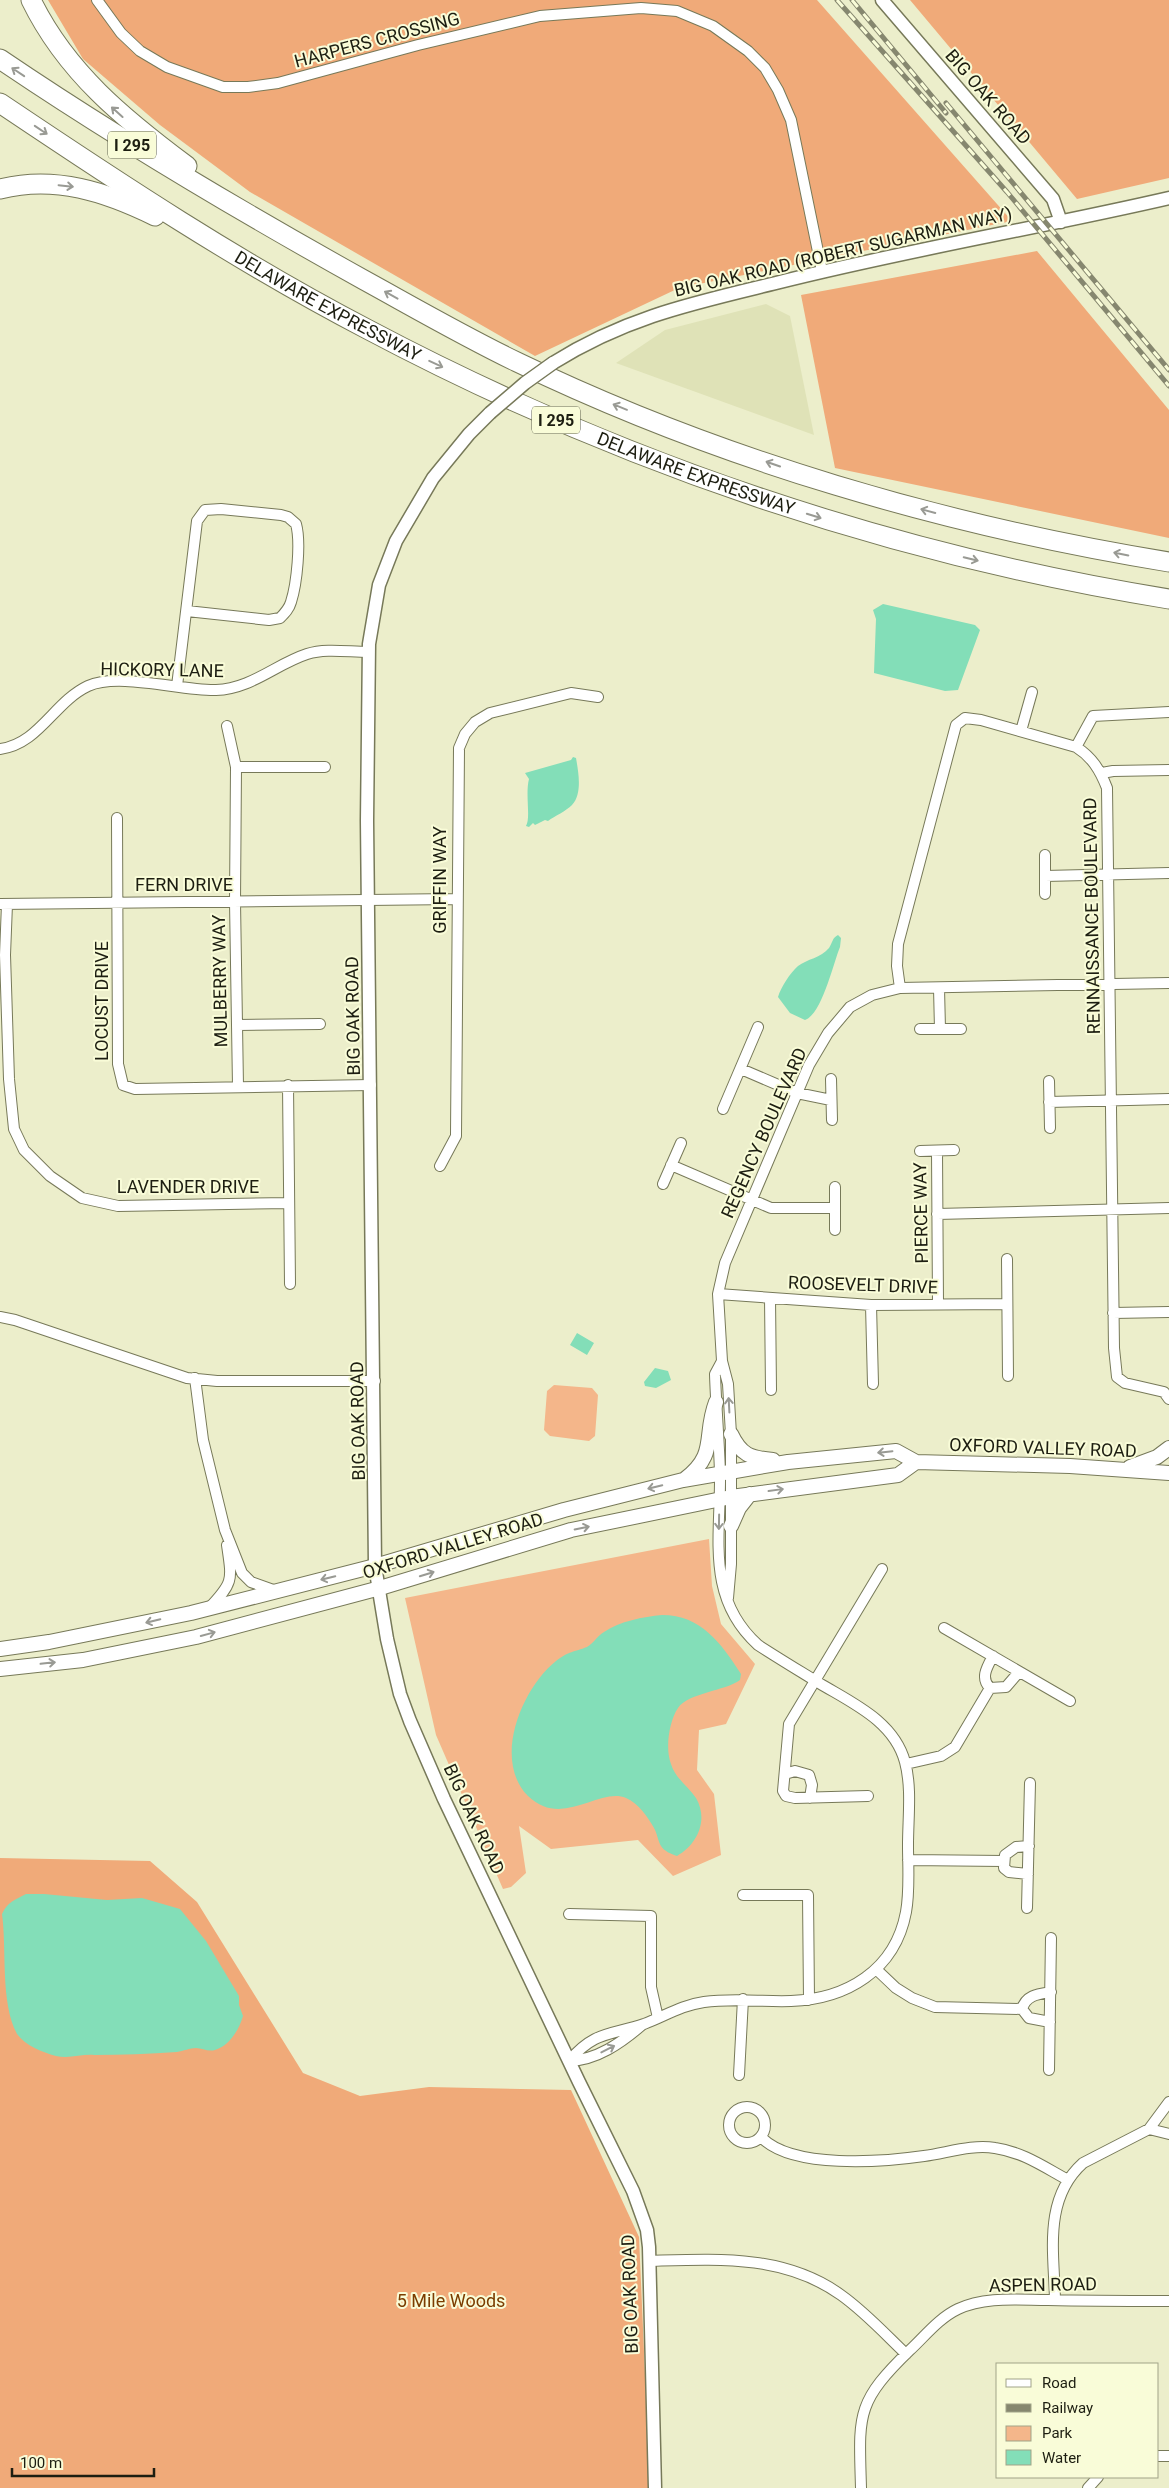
<svg xmlns="http://www.w3.org/2000/svg" width="1169" height="2488" font-family="Roboto,sans-serif">
	<style>
		.built { fill: #dfe2b7 }
		.green { fill: #f4b68a }
		.forest { fill: #f0aa79 }
		.water { fill: #83deb8 }
		.lines { fill: none; stroke-linecap: round; stroke-linejoin: round }
		.minor-casing { stroke: #777959; stroke-width: 12 }
		.tertiary-casing { stroke: #777959; stroke-width: 15 }
		.secondary-casing { stroke: #777959; stroke-width: 16 }
		.motorway-casing { stroke: #777959; stroke-width: 21 }
		.minor { stroke: #fff; stroke-width: 10 }
		.tertiary { stroke: #fff; stroke-width: 12 }
		.secondary { stroke: #fff; stroke-width: 14 }
		.motorway { stroke: #fff; stroke-width: 19 }
		.rail-casing { stroke: #86876f; stroke-width: 5 }
		.rail { stroke: #f9fcd8; stroke-width: 3; stroke-dasharray: 9; stroke-linecap: butt }
		.tertiary-bridge-casing { stroke: #777959; stroke-width: 15; stroke-linecap: butt }
		.tertiary-bridge { stroke: #fff; stroke-width: 12 }
		.oneway { stroke: #999a94 }
		.labels { text-anchor: middle; stroke-width: 4; stroke-linejoin: round; paint-order: stroke }
		.shield { fill: #f9fcd8; stroke: #5f614d; stroke-width: 1 }
		.shield-label { font-size: 16px; font-weight: bold; fill: #1d1e11 }
		.street-label { font-size: 18px; fill: #1d1e11; stroke: #f9fcd8 }
		.park-label { font-size: 18px; fill: #7b3d00; stroke: #f9fcd8 }
	</style>
	<rect width="100%" height="100%" fill="#eceecb"/>
	<!-- built -->
	<path class="built" d="M766,304L790,316L814,435L616,363L665,330Z"/>
	<!-- green -->
	<path class="green" d="M554,1385L592,1388L598,1395L595,1436L589,1441L550,1436L544,1430L547,1391Z
		M709,1539L712,1586L721,1624L755,1664L726,1724L699,1730L697,1770L714,1794L721,1855L673,1876L638,1840L551,1849L519,1826L526,1873L511,1887L503,1889L436,1735L405,1598Z"/>
	<!-- forest -->
	<path class="forest" d="M48,0H817L1012,221L679,288L535,356L250,192L160,125L83,59Z
		M910,0H1169V178L1077,199Z
		M1037,251L1169,410V538L835,468L801,295Z
		M0,1858L150,1861L197,1902L303,2073L360,2096L429,2087L571,2090L639,2237L650,2488H0Z"/>
	<!-- water -->
	<path class="water" d="M883,604L975,625L980,630L958,690L945,691L874,673L876,619L873,610Z
		M573,757L576,758C578,770 583,794 572,805C566,811 555,816 548,821L545,820L535,825L533,823L529,827L526,826C531,818 525,794 529,779L525,773L571,760Z
		M838,935L841,938L840,947C833,964 822,1014 805,1020L790,1013L778,997C781,987 790,973 798,966C807,959 821,958 829,948C833,942 832,938 838,935Z
		M577,1333L594,1343L587,1355L570,1345Z
		M655,1368L668,1371L671,1380L656,1388L645,1386L644,1382Z
		M662,1615C701,1615 721,1643 741,1674L740,1680C725,1691 688,1693 678,1708C669,1721 665,1749 671,1764C675,1778 688,1786 696,1798C709,1820 697,1845 677,1856C671,1854 664,1851 661,1846C658,1841 657,1833 654,1828C648,1817 638,1803 626,1798C599,1787 562,1829 528,1796C492,1760 522,1688 556,1661C569,1651 574,1652 587,1647C593,1644 598,1635 604,1632C620,1621 643,1617 662,1615Z
		M26,1894H44L107,1900L142,1898L180,1909L206,1941L239,1996V2005L243,2016C239,2030 229,2046 215,2050C208,2052 202,2048 196,2048C190,2048 183,2051 177,2052C149,2054 122,2055 94,2055C82,2054 69,2059 56,2056C42,2052 26,2046 17,2034C0,2002 7,1950 2,1914C7,1902 15,1900 26,1894Z"/>
	<g class="lines">
		<!-- minor casing -->
		<g class="minor-casing">
			<path id="minor" d="M97,0L121,33L140,51L167,67L223,87H248L278,83L418,45L540,16L641,8L677,11L713,26L748,51L765,68L778,90L791,120L822,271
				M177,686L197,521L205,510L221,509L281,515L288,517L296,524C301,542 297,583 291,602C289,609 285,613 280,618L269,620L187,611
				M227,726L236,767L235,902L238,1086
				M1021,731L1032,692
				M1076,747L1093,716L1169,712
				M0,749C39,744 54,702 88,686C119,672 181,691 216,690C251,689 276,664 307,654C326,648 348,652 368,652
				M236,767H325
				M1102,773L1113,771L1169,770
				M117,818L118,1064L123,1085L135,1089L371,1085
				M1045,876L1169,873
				M1045,894V855
				M0,904L456,899
				M7,904L5,955L9,1079L14,1129L24,1150L50,1176L82,1198L118,1206L289,1203
				M900,988L897,966L898,944L956,725L965,718L981,720L1076,747C1092,757 1100,770 1107,788L1114,1348L1117,1377L1125,1383L1164,1392L1169,1399
				M939,988L940,1029
				M237,1025L320,1024
				M920,1029H961
				M741,1069L797,1093L831,1100
				M831,1079L832,1120
				M1049,1081L1050,1128
				M288,1085L290,1284
				M1049,1102L1169,1099
				M723,1109L758,1027
				M920,1151L954,1150
				M937,1151L938,1304
				M671,1165L771,1208H835
				M440,1166L456,1136L459,748L465,734L475,722L490,713L571,693L598,697
				M663,1184L681,1143
				M937,1214L1169,1208
				M835,1230V1187
				M1007,1259L1008,1376
				M718,1294L871,1305L1007,1304
				M770,1298L771,1390
				M871,1305L873,1384
				M1113,1313L1169,1312
				M0,1317L15,1320L187,1378L217,1381H375
				M195,1378L203,1440L225,1530L242,1573L251,1582L276,1591
				M728,1598L731,1564V1434L728,1384L722,1361L718,1294L725,1263L809,1065L828,1033L850,1007L872,995L900,988L1169,983
				M209,1608C234,1582 232,1580 227,1545
				M944,1628L1070,1701
				M993,1656C987,1667 980,1678 990,1688L1006,1687L1019,1672
				M906,1764L941,1756L955,1747L990,1688
				M785,1774L795,1771L809,1775L812,1785L810,1798
				M868,1796L795,1798L786,1796L783,1791L789,1724L882,1569
				M908,1860L1004,1861
				M1028,1874L1009,1872L1004,1868L1005,1855L1016,1847L1029,1846
				M743,1895H808L809,2000
				M1027,1908L1030,1783
				M569,1914L651,1916V1987L658,2018
				M876,1969L896,1988L912,1998L935,2007L1022,2009
				M1050,2022L1029,2018L1022,2009C1026,1995 1038,1994 1051,1992
				M569,2061C594,2031 611,2035 644,2024C665,2016 682,2005 704,2002C733,1998 762,2002 791,2001C846,1999 895,1971 906,1912C910,1890 908,1867 908,1845C908,1818 912,1788 905,1762C894,1721 852,1703 819,1683C798,1670 778,1658 758,1645C705,1597 721,1536 720,1473C719,1440 716,1407 715,1374L722,1361
				M569,2061C597,2060 621,2043 642,2025
				M1049,2070L1051,1938
				M739,2075L743,1999
				M729 2125a18 18 0 1 1 36 0a18 18 0 1 1-36 0Z
				M1149,2129L1169,2134
				M762,2138C793,2169 882,2162 924,2156C947,2153 972,2144 995,2148C1023,2152 1044,2167 1068,2180
				M649,2261C716,2259 784,2254 841,2295C865,2312 885,2334 906,2354
				M1055,2300C1054,2252 1043,2199 1083,2163L1149,2129L1169,2102
				M1158,2456H1169
				M861,2488C859,2415 855,2403 910,2350C925,2336 939,2318 958,2309C985,2296 1019,2300 1048,2300C1088,2301 1129,2301 1169,2301
				M1088,2488L1098,2477"/>
		</g>
		<!-- tertiary casing -->
		<g class="tertiary-casing">
			<path id="tertiary" d="M882,0L1053,199L1061,222
				M553,363C626,317 694,303 776,283C906,250 1039,228 1169,198
				M490,413L469,434L433,478L396,541L379,585L369,644L367,821L375,1566L387,1639L400,1694L410,1721L444,1799L579,2082L633,2191L647,2230L649,2247L655,2488"/>
		</g>
		<!-- secondary casing -->
		<g class="secondary-casing">
			<path id="secondary" d="M731,1434C741,1455 750,1458 773,1460
				M1130,1467L1157,1457L1169,1448
				M685,1479C718,1454 703,1436 716,1402
				M731,1526L739,1508L750,1494
				M0,1649L49,1642L191,1613L375,1566L564,1510L683,1480L788,1462L896,1451L916,1462L1070,1466L1169,1473
				M0,1669L83,1660L196,1637L380,1588L571,1530L731,1497L898,1475L916,1462"/>
		</g>
		<!-- motorway casing -->
		<g class="motorway-casing">
			<g id="motorway">
				<path d="M31,0C66,72 124,119 187,166"/>
				<path d="M0,59C118,139 240,211 364,280C415,308 465,337 517,362C720,460 947,526 1169,562"/>
				<path id="s1" d="M0,103C119,183 240,263 367,329C618,462 889,554 1169,599"/>
				<path d="M0,189C55,175 106,192 155,216"/>
			</g>
		</g>
		<!-- minor -->
		<use href="#minor" class="minor"/>
		<!-- tertiary -->
		<use href="#tertiary" class="tertiary"/>
		<!-- secondary -->
		<use href="#secondary" class="secondary"/>
		<!-- motorway -->
		<use href="#motorway" class="motorway"/>
		<!-- rail casing -->
		<g class="rail-casing">
			<path id="rail" d="M837,0L1007,192L1169,386
				M852,0L946,113
				M946,103L1169,370"/>
		</g>
		<!-- rail -->
		<use href="#rail" class="rail"/>
		<!-- tertiary-bridge casing -->
		<g class="tertiary-bridge-casing">
			<path id="tertiary-bridge" d="M490,413L525,383L553,363"/>
		</g>
		<!-- tertiary-bridge -->
		<use href="#tertiary-bridge" class="tertiary-bridge"/>
	</g>
	<!-- one-way arrows -->
	<defs><path id="oneway-shaft" d="M-6 0H5M1.5-3L5.5 0L1.5 3" fill="none" stroke-width="1.6" stroke-linecap="round" stroke-linejoin="round" transform="scale(1.25)"/></defs>
	<g class="oneway">
		<use href="#oneway-shaft" transform="translate(18 72) rotate(-146)"/>
		<use href="#oneway-shaft" transform="translate(117 112) rotate(-138)"/>
		<use href="#oneway-shaft" transform="translate(41 130) rotate(34)"/>
		<use href="#oneway-shaft" transform="translate(66 186) rotate(6)"/>
		<use href="#oneway-shaft" transform="translate(391 295) rotate(-151)"/>
		<use href="#oneway-shaft" transform="translate(436 364) rotate(25)"/>
		<use href="#oneway-shaft" transform="translate(620 407) rotate(-158)"/>
		<use href="#oneway-shaft" transform="translate(773 464) rotate(-161)"/>
		<use href="#oneway-shaft" transform="translate(928 511) rotate(-165)"/>
		<use href="#oneway-shaft" transform="translate(814 516) rotate(17)"/>
		<use href="#oneway-shaft" transform="translate(1121 554) rotate(-169)"/>
		<use href="#oneway-shaft" transform="translate(971 559) rotate(14)"/>
		<use href="#oneway-shaft" transform="translate(729 1405) rotate(-93)"/>
		<use href="#oneway-shaft" transform="translate(885 1452) rotate(174)"/>
		<use href="#oneway-shaft" transform="translate(655 1487) rotate(166)"/>
		<use href="#oneway-shaft" transform="translate(776 1490) rotate(-8)"/>
		<use href="#oneway-shaft" transform="translate(719 1522) rotate(91)"/>
		<use href="#oneway-shaft" transform="translate(582 1528) rotate(-12)"/>
		<use href="#oneway-shaft" transform="translate(427 1574) rotate(-17)"/>
		<use href="#oneway-shaft" transform="translate(328 1578) rotate(166)"/>
		<use href="#oneway-shaft" transform="translate(153 1621) rotate(167)"/>
		<use href="#oneway-shaft" transform="translate(208 1634) rotate(-15)"/>
		<use href="#oneway-shaft" transform="translate(48 1663) rotate(-6)"/>
		<use href="#oneway-shaft" transform="translate(608 2049) rotate(-27)"/>
	</g>
	<g class="labels">
		<!-- shield labels -->
		<g class="shield">
			<rect x="108" y="131.5" width="48" height="27" rx="4"/>
			<rect x="532" y="406.5" width="48" height="27" rx="4"/>
		</g>
		<g class="shield-label">
			<text x="132" y="151">I 295</text>
			<text x="556" y="426">I 295</text>
		</g>
		<!-- street labels -->
		<g class="street-label">
			<text transform="translate(377 40) rotate(-15)" y="6">HARPERS CROSSING</text>
			<text transform="translate(988 97) rotate(49)" y="6">BIG OAK ROAD</text>
			<text transform="translate(843 252) rotate(-13)" y="6">BIG OAK ROAD (ROBERT SUGARMAN WAY)</text>
			<text dy="6" stroke="none"><textPath href="#s1" startOffset="386">DELAWARE EXPRESSWAY</textPath></text>
			<text dy="6" stroke="none"><textPath href="#s1" startOffset="791">DELAWARE EXPRESSWAY</textPath></text>
			<text transform="translate(162 670) rotate(1)" y="6">HICKORY LANE</text>
			<text transform="translate(440 880) rotate(-90)" y="6">GRIFFIN WAY</text>
			<text x="184" y="891">FERN DRIVE</text>
			<text transform="translate(1092 916) rotate(-91)" y="6">RENNAISSANCE BOULEVARD</text>
			<text transform="translate(220 981) rotate(-91)" y="6">MULBERRY WAY</text>
			<text transform="translate(102 1001) rotate(-90)" y="6">LOCUST DRIVE</text>
			<text transform="translate(353 1016) rotate(-91)" y="6">BIG OAK ROAD</text>
			<text transform="translate(764 1133) rotate(-66)" y="6">REGENCY BOULEVARD</text>
			<text x="188" y="1193">LAVENDER DRIVE</text>
			<text transform="translate(921 1213) rotate(-91)" y="6">PIERCE WAY</text>
			<text transform="translate(863 1285) rotate(2)" y="6">ROOSEVELT DRIVE</text>
			<text transform="translate(358 1421) rotate(-91)" y="6">BIG OAK ROAD</text>
			<text transform="translate(1043 1448) rotate(2)" y="6">OXFORD VALLEY ROAD</text>
			<text transform="translate(453 1546) rotate(-17)" y="6">OXFORD VALLEY ROAD</text>
			<text transform="translate(474 1819) rotate(65)" y="6">BIG OAK ROAD</text>
			<text transform="translate(1043 2285) rotate(-1)" y="6">ASPEN ROAD</text>
			<text transform="translate(630 2294) rotate(-92)" y="6">BIG OAK ROAD</text>
		</g>
		<!-- park labels -->
		<g class="park-label">
			<text x="451" y="2307">5 Mile Woods</text>
		</g>
	</g>
	<!-- legend -->
	<rect x="996" y="2363" width="162" height="115" fill="#f9fcd8" stroke="#a1a388"/>
	<rect x="1006" y="2379" width="25" height="8" fill="#ffffff" stroke="#a1a388"/>
	<text x="1042" y="2388" font-size="15" fill="#1d1e11">Road</text>
	<rect x="1006" y="2404" width="25" height="8" fill="#86876f" stroke="#a1a388"/>
	<text x="1042" y="2413" font-size="15" fill="#1d1e11">Railway</text>
	<rect x="1006" y="2426" width="25" height="15" fill="#f4b68a" stroke="#a1a388"/>
	<text x="1042" y="2438" font-size="15" fill="#1d1e11">Park</text>
	<rect x="1006" y="2450" width="25" height="15" fill="#83deb8" stroke="#a1a388"/>
	<text x="1042" y="2463" font-size="15" fill="#1d1e11">Water</text>
	<!-- scale -->
	<path d="M12 2468v8h142v-8" fill="none" stroke="#1d1e11" stroke-width="2.5"/>
	<text x="20" y="2468" font-size="15" fill="#1d1e11" stroke="#f9fcd8" stroke-width="4" paint-order="stroke">100 m</text>
</svg>
